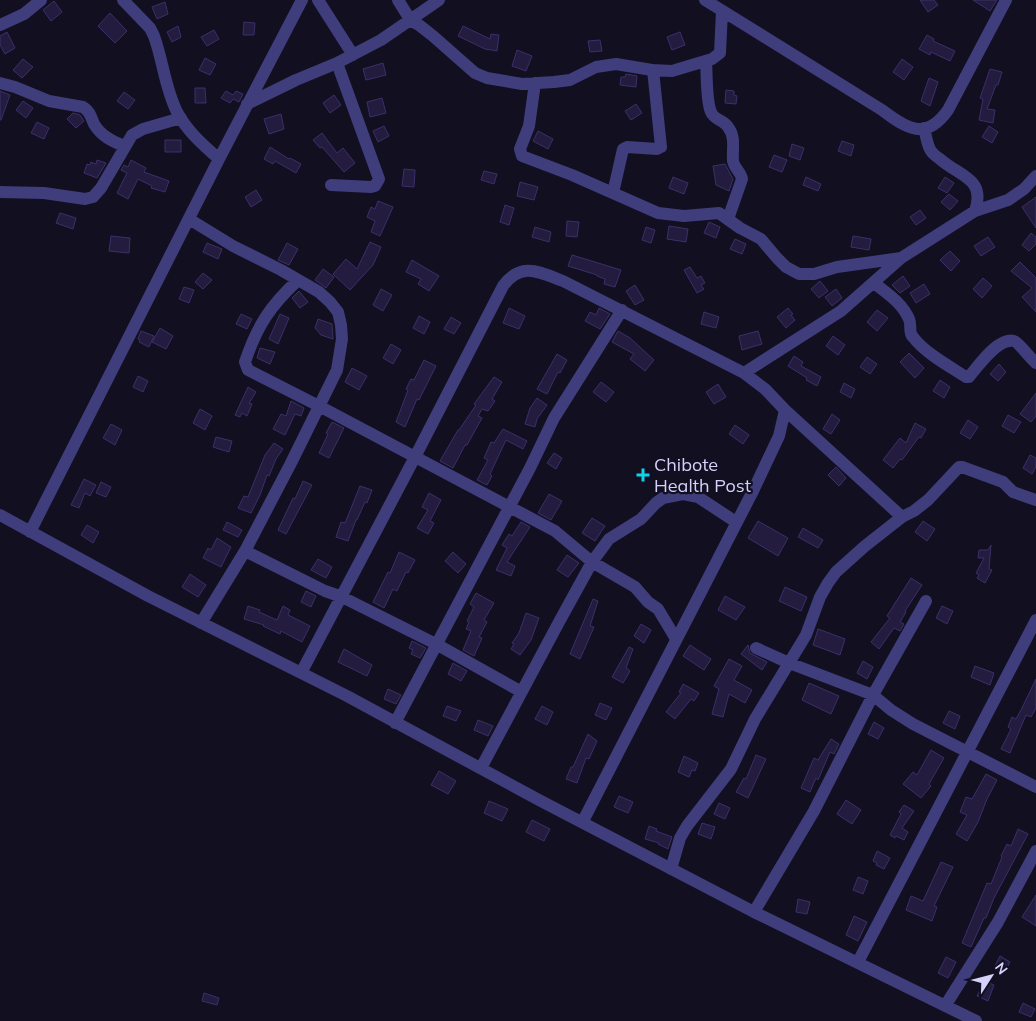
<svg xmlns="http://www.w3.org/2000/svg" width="1036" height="1021" font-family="Mulish,sans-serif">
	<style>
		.building { fill: #231c3f; stroke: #3b3069 }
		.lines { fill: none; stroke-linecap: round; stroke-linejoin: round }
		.minor { stroke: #3f3d7b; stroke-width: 12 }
		.poi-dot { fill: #12d3e6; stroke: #110f20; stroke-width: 2 }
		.labels { text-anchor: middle; stroke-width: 4.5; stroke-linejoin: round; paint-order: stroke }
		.poi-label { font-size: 18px; fill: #d5d1fb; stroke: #110f20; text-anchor: start }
	</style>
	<rect width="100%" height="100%" fill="#110f20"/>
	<!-- building -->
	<path class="building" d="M920,0H934L938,5L928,12Z
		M973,0H997L990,11Z
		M54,1L62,12L51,21L43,10Z
		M165,2L168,14L157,19L152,7Z
		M110,13L127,31L115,43L98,26Z
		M244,22L255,23L254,35H243Z
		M178,26L181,37L172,42L167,32Z
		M463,26L490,39L491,34L499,35L497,51L485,49L458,36Z
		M214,30L219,39L207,46L201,37Z
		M7,32L15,48L5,54L0,45V36Z
		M680,32L685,45L672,50L667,37Z
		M927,35L934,39L933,41L955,51L950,61L931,52L930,55L919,49Z
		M600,40L602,51L590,52L588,41Z
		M517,50L532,56L526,71L512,66Z
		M205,58L216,64L210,75L199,70Z
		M23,59L33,67L22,78L13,70Z
		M902,59L913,67L904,80L893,72Z
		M383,63L386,75L366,80L363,69Z
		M990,69L1002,72L998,85H996L987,109L995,110L993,123L979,120L983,99L980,98Z
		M626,74L637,76L636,87L620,85L621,77H625Z
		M929,78L938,82L930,106L921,101Z
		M195,88H205L206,103H195Z
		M726,90L734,91V95L737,96L736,104L725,103Z
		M0,91L10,95L1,120H0Z
		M226,91L233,95L236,91L243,94L239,102L233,99L230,103L221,98Z
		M124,92L135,100L128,109L117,101Z
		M334,95L341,105L330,113L323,103Z
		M382,98L386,113L370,117L367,102Z
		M23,101L33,108L26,118L16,110Z
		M636,104L642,113L631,120L625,111Z
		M73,113L80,115L84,121L76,128L67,119Z
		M281,114L284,129L269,134L264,119Z
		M37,122L49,128L44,139L31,133Z
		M384,126L389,136L378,142L373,131Z
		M989,126L998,132L992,143L982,137Z
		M538,131L553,139L548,149L533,141Z
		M322,133L337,153L343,148L355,163L344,172L322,147L320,148L313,140Z
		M165,140H181V152H165Z
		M842,141L854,145L851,156L838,151Z
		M792,144L804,148L800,160L789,156Z
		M270,147L289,159L290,158L301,164L296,173L275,161L273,164L264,159Z
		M774,155L787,160L782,172L769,167Z
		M97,160L106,163L97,178L84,173L87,164L90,165L91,162L96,164Z
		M131,160L146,168L144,172L169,181L165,192L151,188L152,186L138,179L128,199L117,193L127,173L121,170L124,165L128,167Z
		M725,164L733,179L729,191L716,185L713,166Z
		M404,169L415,170L414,187L402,186Z
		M484,171L497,174L494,184L481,180Z
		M673,177L688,183L684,194L669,188Z
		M806,177L821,184L818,191L803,185Z
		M945,177L954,183L947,193L938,188Z
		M520,182L538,187L534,200L517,196Z
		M256,190L262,200L251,207L245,197Z
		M949,194L958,201L950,210L941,202Z
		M1036,197V228L1022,207Z
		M378,201L393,207L380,236L371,232L375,221L367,217L371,207L375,209Z
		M505,205L514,208L509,225L500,222Z
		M920,210L926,218L916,225L910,217Z
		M60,213L76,218L73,229L56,223Z
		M567,221L579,222L577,237L566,236Z
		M709,222L720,227L716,238L704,233Z
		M669,226L688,229L686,242L667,239Z
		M535,227L551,232L549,242L532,237Z
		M646,227L655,230L651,243L642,240Z
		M1031,233L1036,237V244L1029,251L1022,245Z
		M111,236L130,238L129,253L109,251Z
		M853,236L871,239L869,250L851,247Z
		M988,237L995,247L981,256L974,246Z
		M735,239L746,244L742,254L730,249Z
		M370,242L381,247L373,265L350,290L333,274L346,259L357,269Z
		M207,243L222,249L218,259L203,252Z
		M287,243L298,249L289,265L278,260Z
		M950,251L960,261L951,271L940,260Z
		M572,255L621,270L615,287L604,284L605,279L597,276V275L568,266Z
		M412,260L439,276L429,291L418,284L421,279L406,272Z
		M1020,262L1036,278V312L1022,297L1032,288L1011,271Z
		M690,267L697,278L701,276L705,283L701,285L704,289L697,293L684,270Z
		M323,269L334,277L326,288L315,280Z
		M203,273L212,280L203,289L195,282Z
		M903,276L910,286L900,293L892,285Z
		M983,278L992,286L982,298L973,289Z
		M820,281L828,291L819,298L811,289Z
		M924,284L930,294L916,303L910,293Z
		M635,285L644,300L635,305L626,291Z
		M184,287L194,290L189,303L179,299Z
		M381,289L392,295L383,311L373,305Z
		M836,289L842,298L832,306L825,297Z
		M299,291L308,302L300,308L292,298Z
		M509,308L525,316L519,329L503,323Z
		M599,308L610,314L600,329L585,321L590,312L596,315Z
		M788,308L793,314L791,315L795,320L786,328L777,317Z
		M877,310L888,318L877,331L867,322Z
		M704,312L719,317L716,328L701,324Z
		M241,314L252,319L247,329L236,324Z
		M280,314L289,318L278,344L269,339Z
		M419,316L430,322L424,334L413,328Z
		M451,317L461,323L454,334L444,329Z
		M318,319L332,324L333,339L321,335L315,328Z
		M160,328L173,336L166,349L152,342Z
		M141,331L154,336L149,347L139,342L140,340L138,339Z
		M618,331L630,338L654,360L645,371L630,359L634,354L612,342Z
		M758,331L762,344L742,350L739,336Z
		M833,336L845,345L838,355L826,346Z
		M391,344L401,350L393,364L383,358Z
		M260,348L275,352L270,364L257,358Z
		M909,353L924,368L915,378L900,362Z
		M557,354L567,360L560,373L558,372L547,394L537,389Z
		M794,356L803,362L801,366L821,377L817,386L806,380L807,378L788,366Z
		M867,357L877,364L870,374L860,367Z
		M424,360L436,366L419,400L417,399L405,427L396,422L408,390L406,389L411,379L414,380Z
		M999,364L1006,372L998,381L990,374Z
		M352,368L367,376L359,390L345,382Z
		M138,376L148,381L143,392L133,387Z
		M494,377L502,382L492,399L495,401L488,411L482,409L478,416L482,418L467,445H465L453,468L440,461L458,430H459L476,405L474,404Z
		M940,380L950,387L944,398L933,391Z
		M601,382L614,392L606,402L593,392Z
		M844,383L855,389L851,398L840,392Z
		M718,384L726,397L714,404L706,392Z
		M248,387L256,392L249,403L252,404L247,416L242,413L240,417L235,415Z
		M1036,393V416L1031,422L1020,414Z
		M537,398L547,405L537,419L535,427L525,424L530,408Z
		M291,401L304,408L301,416L295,414L285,435L273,429L281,414L286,416Z
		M200,409L212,416L205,430L193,423Z
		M832,414L840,420L831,434L823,429Z
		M1008,415L1021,422L1014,433L1002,426Z
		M968,420L978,427L970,439L960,433Z
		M332,422L344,428L329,458L319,453L328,434L326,433Z
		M915,423L926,429L921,438L919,437L902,460L900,459L893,468L883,460L900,438L906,443Z
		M111,424L122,430L115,445L103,438Z
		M735,425L749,435L743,444L729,434Z
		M503,429L527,441L523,449L506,440L490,474L492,476L487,485L477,480L488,460L484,458L491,442L494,443Z
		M216,437L232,441L229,452L213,447Z
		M274,443L283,449L276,459L269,476L267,475L260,495L251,513L238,508L244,496L248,497L265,455Z
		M554,453L562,458L556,469L547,463Z
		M1030,455L1036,458V467L1032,474L1023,468Z
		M836,467L846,478L839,486L828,475Z
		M84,479L96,485L90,496L85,493L79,508L71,505Z
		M303,481L312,485L286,534L278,530L293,498L295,499Z
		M101,482L111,487L106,497L96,493Z
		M360,486L372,490L367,503L365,502L357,520H356L348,541L336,537L341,522L345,523Z
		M429,493L441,500L430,521L434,523L428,534L417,528L428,510L422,507Z
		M549,494L562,501L551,520L538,513Z
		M592,518L605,526L595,541L582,533Z
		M758,521L788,538L778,556L748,538Z
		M923,521L935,529L927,541L915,532Z
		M227,522L242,530L238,537L223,530Z
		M521,522L530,527L507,562L515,566L511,576L496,570L507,548L502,545L509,534L512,536Z
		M87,525L99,532L93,543L81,535Z
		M803,528L823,540L818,548L798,537Z
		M217,538L231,547L221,567L203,558L208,548L211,550Z
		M991,545L989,569L992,570L985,583L977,578L979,575L976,573L984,558H978L979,550H988Z
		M399,552L415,560L408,573L406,572L397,591L393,589L384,608L373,602L388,572L390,573Z
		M453,552L466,564L458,573L445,561Z
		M567,555L579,563L568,577L557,570Z
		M318,559L332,567L326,578L311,570Z
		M190,574L206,585L198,597L182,587Z
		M911,578L922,585L905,611L906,612L900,622L904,624L900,631L894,628L879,649L871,642L890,618L887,616Z
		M785,587L807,597L801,611L779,601Z
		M306,591L316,596L311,607L301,602Z
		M476,593L494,603L484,620L487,622L479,637L482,638L474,656L463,650L471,631L466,629L469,622L467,621L474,607L470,604Z
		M725,596L745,607L736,620L718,610Z
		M593,599L598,601L590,626L594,627L580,659L570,654Z
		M248,606L260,610L259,612L277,620L283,606L290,610L288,615L310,626L302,642L281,631L280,634L263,626L264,625L244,619Z
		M942,606L953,611L947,624L936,618Z
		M526,613L539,618L531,640L520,655L511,649L514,644L512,643L519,633Z
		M641,624L651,630L644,643L634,636Z
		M818,629L845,639L840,655L813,645Z
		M412,641L426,648L420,658L411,654L413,650L409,648Z
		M690,645L711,659L704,670L683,656Z
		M748,645L750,653L767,662L762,670L741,654Z
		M629,647L633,649L626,668L630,671L623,683L612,677Z
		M344,649L372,665L367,676L338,662Z
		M729,659L742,666L734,680L752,690L745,703L729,694L723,717L712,714L719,689L714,686Z
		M863,661L873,667L867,679L857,673Z
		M453,663L467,671L461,681L448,674Z
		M975,666L994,673L990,685L971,677Z
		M1036,679V708L1031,717L1026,715L1010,753L1001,749L1011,729L1008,727L1012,717L1016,719L1021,710Z
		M809,683L839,696L831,714L802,700Z
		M683,684L699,693L694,701L691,699L675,719L666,712L681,693L679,692Z
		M388,689L401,695L396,704L384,699Z
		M600,703L612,708L606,720L595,715Z
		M447,706L461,711L456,721L443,716Z
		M542,706L553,712L547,725L535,719Z
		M949,711L960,716L955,729L943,723Z
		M478,720L493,726L488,736L474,730Z
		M874,722L884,728L878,739L868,734Z
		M588,734L597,741L589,759L586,758L577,783L566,779L571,767H573Z
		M831,739L839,744L834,754L830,752L818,780L816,778L810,792L801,788L814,758L818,760Z
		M931,750L944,758L929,784L931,786L921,798L903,784L913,772L917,775Z
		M756,755L766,759L748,798L736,792L744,778L746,779Z
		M684,756L698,763L695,771L692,770L689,777L678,772Z
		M439,771L456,781L448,794L431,785Z
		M986,774L997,780L987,799L978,822L967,841L956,834L967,815L960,812L966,797L972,799Z
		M619,796L633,802L628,813L614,807Z
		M846,800L861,810L852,824L837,814Z
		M489,801L508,809L502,821L484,813Z
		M719,803L730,808L725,819L714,814Z
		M904,805L914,811L902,828L908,832L904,840L896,836L895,838L890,835L901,814L899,812Z
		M532,820L550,829L544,841L526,832Z
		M702,823L715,827L711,839L698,834Z
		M649,826L657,829L656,831L672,837L668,849L658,844L659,843L645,839Z
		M1018,829L1028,834L994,898L986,918H984L971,947L962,943L987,883L991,884L1002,857L1001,856L1007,844L1011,846Z
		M877,851L890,858L884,869L876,865L877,863L873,861Z
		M941,862L953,867L934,906L937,907L932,921L906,910L911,896L923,901Z
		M858,877L868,881L863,894L853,890Z
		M1036,895V926L1022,917Z
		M798,899L810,902L807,914L796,912Z
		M854,916L867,922L858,941L846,935Z
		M1000,956L1010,962L1004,973L994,968Z
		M946,957L956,962L948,978L938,973Z
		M987,982L994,985L988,1001L977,996L981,988L984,989Z
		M204,993L219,998L217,1005L202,1001Z
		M1023,1003L1035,1009L1031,1017L1019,1012Z"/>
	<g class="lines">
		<!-- minor -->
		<path class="minor" d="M123,0L150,28L154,36C163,61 165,88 177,112C187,131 203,145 219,159
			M318,0L353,55
			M398,0L411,21L419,25L433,36L475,73L487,78L522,84L554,82L570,80L596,67L616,64L652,70L672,71L712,59L720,53L722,11
			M705,0L882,110C907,129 926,141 948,110L1006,0
			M0,25L24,14L41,0
			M706,61C707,74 706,101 711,112C714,120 724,120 728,127C736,137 732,150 733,161C734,168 741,172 742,179L728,219
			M0,83L15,87L49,101L83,107C90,111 91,117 94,124C101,136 112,141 124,146
			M535,83L529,126L520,149L522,156L572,175L658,213L684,216L719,213L740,228L761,239L777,258L786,267L799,274H814L837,267L901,258
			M247,104L296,80L337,63L381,40L439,0
			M924,128C926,135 927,145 931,151C933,154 937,157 940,159C960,177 986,178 975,211
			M331,185L371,187L375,186L379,179L337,63
			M0,192L44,193L85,199L93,197L101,188L132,135L143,129L181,118
			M613,193L623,149L627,147L657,149L661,147L653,70
			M189,219L233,246L281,270L319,292L330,302L338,312L341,325L342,339L337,370L291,463L245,551L201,623
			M298,280C270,306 257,326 245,362L248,370L319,406L555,531L592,562L635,587L648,602L658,609L676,639
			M874,283C888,294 902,303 909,319C912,326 908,332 913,337C925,353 949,366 966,377H969C978,366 998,337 1014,341C1018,342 1031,359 1036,363
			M744,373L841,311L901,258L975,211L1008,200L1024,189L1036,176
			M0,515L148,596L347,696L539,800L754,912L976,1021
			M30,532L219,159L302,0
			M245,551L325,591L342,597L436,644L520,691
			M756,648L789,663L873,695L891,710L913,724L1036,787
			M301,673L415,457L503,286C521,261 539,272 563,281L744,373L765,389L785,410L902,517
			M395,723L530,468L554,418L622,310
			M481,768L559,622L592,562L609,539L641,519L656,503L663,498L683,494L698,497L736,522
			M583,821L753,491L779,436L785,410
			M671,869L680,838L687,826L731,769L755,719L806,635L820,597L828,583L836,572L865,546L902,517L914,511L928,500L959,467H962L1003,482L1013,492L1036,500
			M754,912L814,811L873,695L926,601
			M858,962L1036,620
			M945,1006L998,922L1036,851"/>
	</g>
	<!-- markers -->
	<path class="poi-dot" d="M640.5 467.5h5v5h5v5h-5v5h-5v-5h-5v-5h5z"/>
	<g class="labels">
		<!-- poi labels -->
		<g class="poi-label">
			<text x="654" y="471">Chibote<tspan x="654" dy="21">Health Post</tspan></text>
		</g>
	</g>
	<!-- north arrow -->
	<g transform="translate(991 976) rotate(54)" stroke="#110f20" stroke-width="4" paint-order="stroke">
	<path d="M0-4L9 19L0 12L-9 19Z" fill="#d5d1fb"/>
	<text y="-8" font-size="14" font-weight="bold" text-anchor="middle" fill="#d5d1fb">N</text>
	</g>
</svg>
